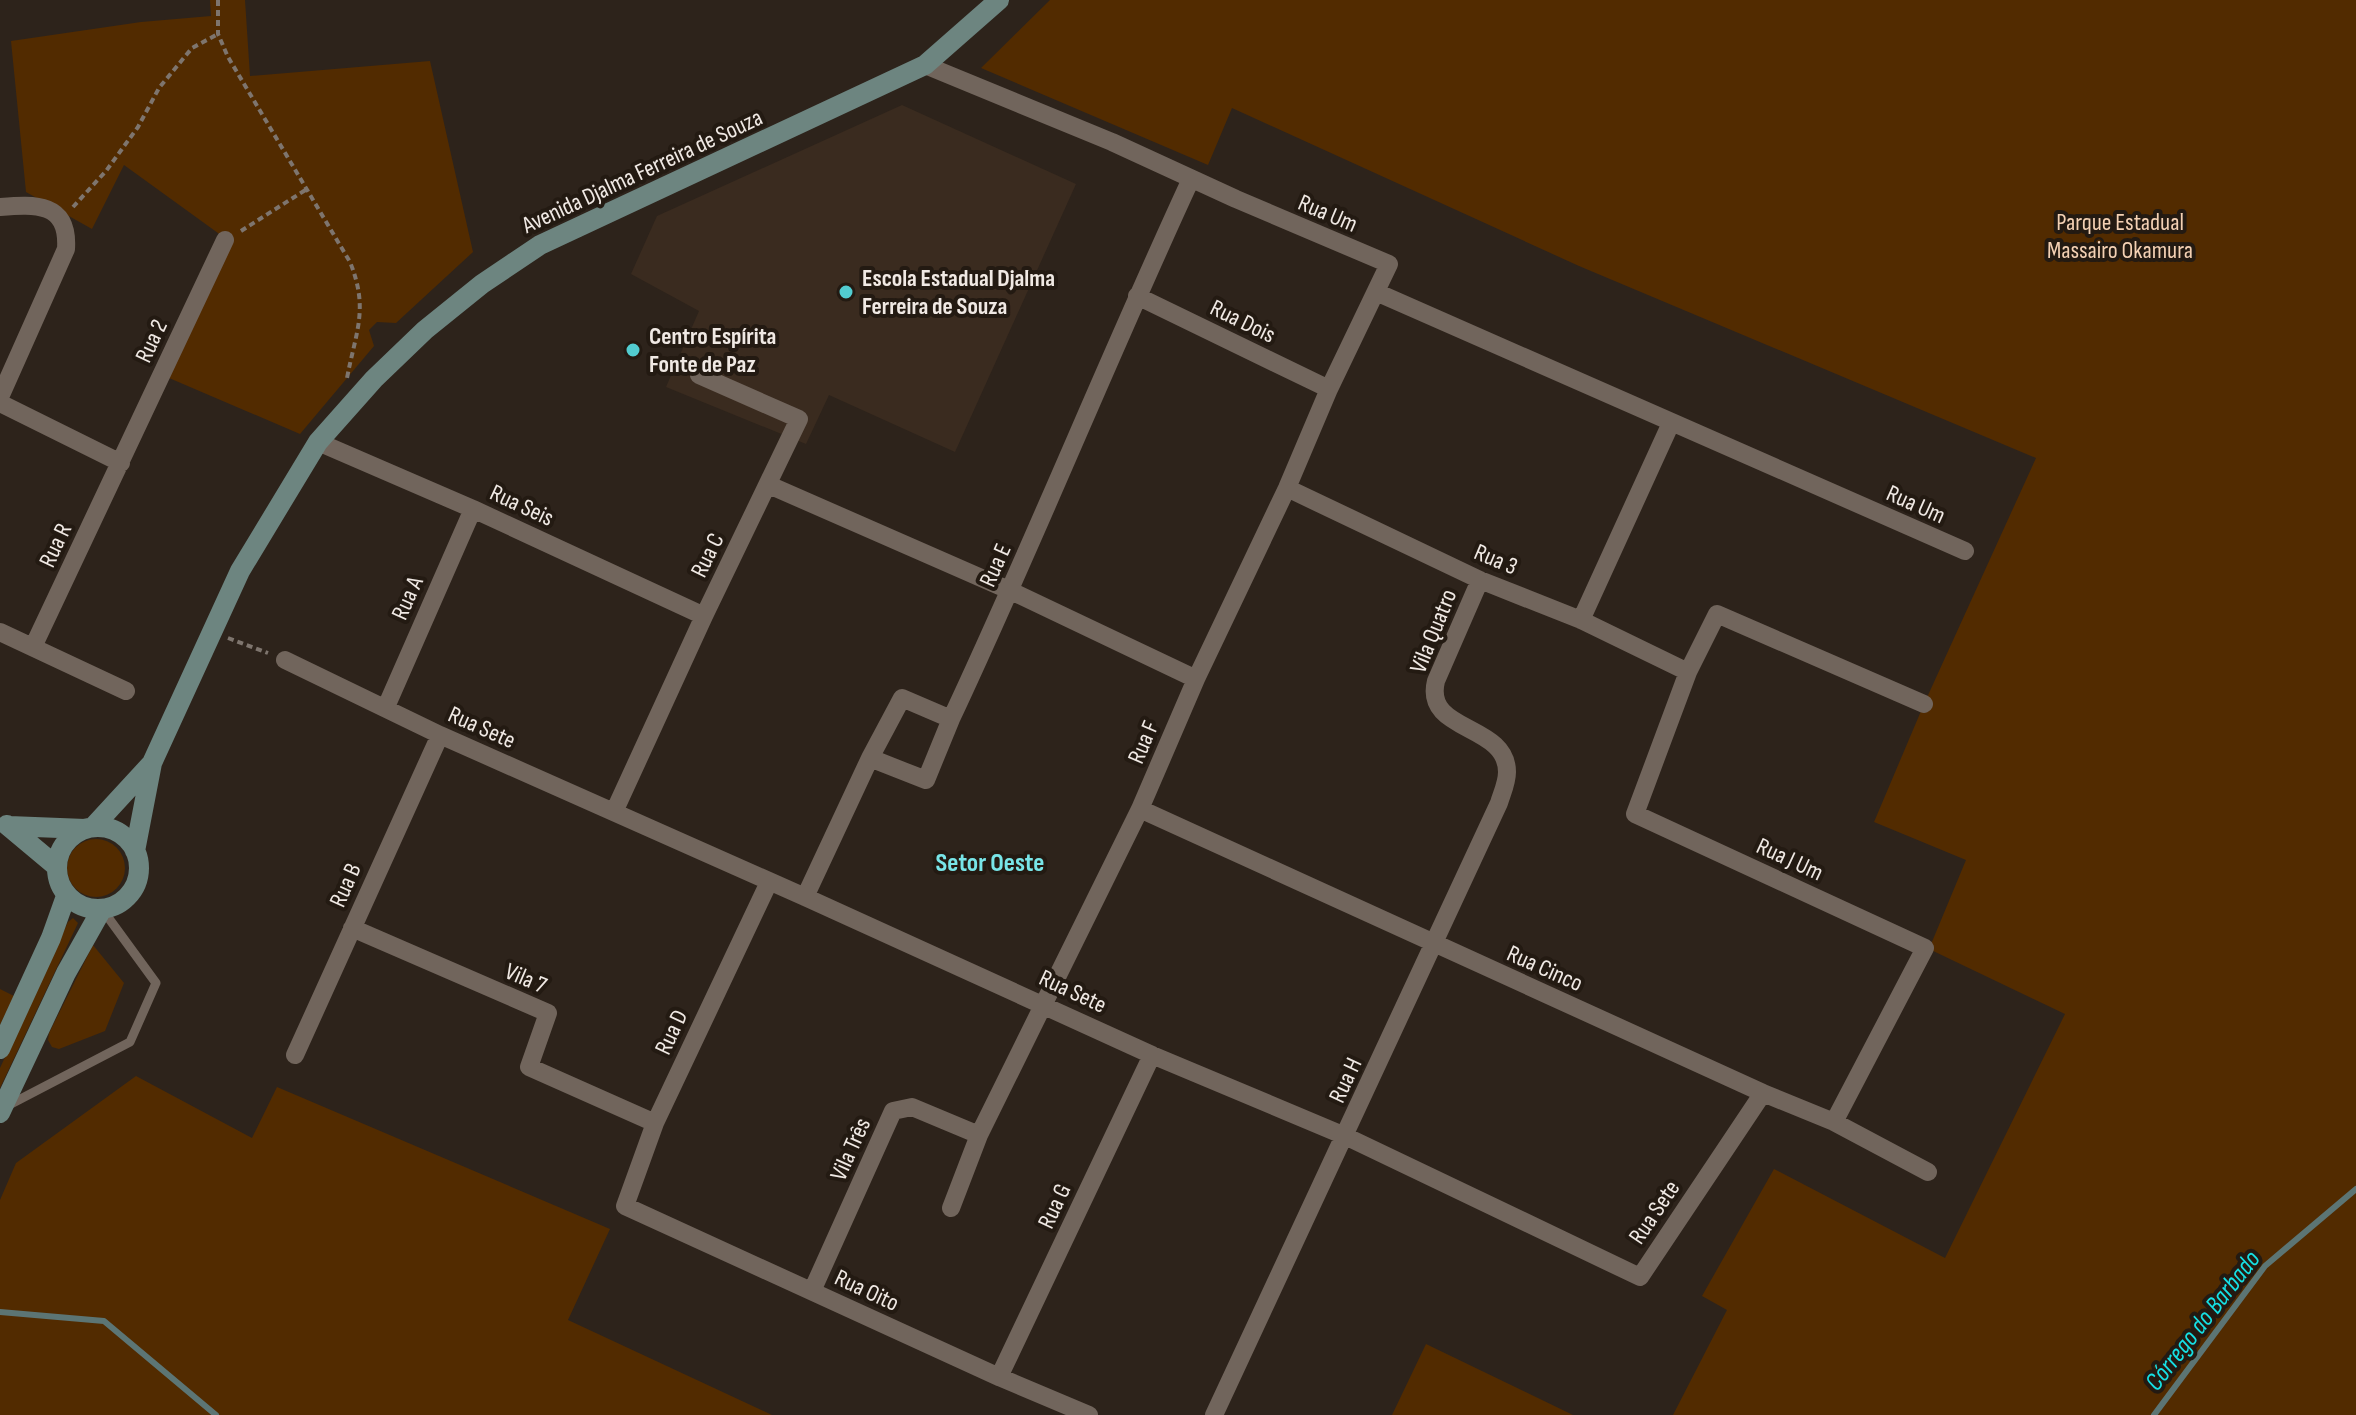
<svg xmlns="http://www.w3.org/2000/svg" width="2356" height="1415" font-family="'Sofia Sans Condensed',sans-serif">
	<style>
		.built { fill: #3a2b1f }
		.green { fill: #522b00 }
		.lines { fill: none; stroke-linecap: round; stroke-linejoin: round }
		.stream { stroke: #5c7574; stroke-width: 6 }
		.path { stroke: #7e756e; stroke-width: 4; stroke-dasharray: 6 4; stroke-linecap: butt }
		.lane { stroke: #71655c; stroke-width: 9 }
		.street { stroke: #71655c; stroke-width: 18 }
		.secondary { stroke: #6d8580; stroke-width: 20 }
		.poi-dot { fill: #52ccd0; stroke: #231a12; stroke-width: 3 }
		.labels { text-anchor: middle; stroke-width: 8; stroke-linejoin: round; paint-order: stroke }
		.street-label { font-size: 24px; fill: #f0e9e4; stroke: #231a12 }
		.park-label { font-size: 24px; fill: #f4d1b4; stroke: #231a12 }
		.poi-label { font-size: 24px; font-weight: bold; fill: #f0e9e4; stroke: #231a12; text-anchor: start }
		.neighbourhood-label { font-size: 26px; font-weight: bold; fill: #78e5e8; stroke: #231a12 }
		.water-label { font-size: 26px; font-style: italic; fill: #16e0e5; stroke: #231a12 }
	</style>
	<rect width="100%" height="100%" fill="#2d231b"/>
	<!-- built -->
	<path class="built" d="M902,105L1076,184L955,452L829,395L806,444L666,387L699,311L631,274L657,216Z"/>
	<!-- green -->
	<path class="green" d="M210,0H245L250,76L430,61L473,252L396,323L377,322L369,330L374,346L300,434L169,378L229,241L124,165L92,229L26,192L11,41L141,22L211,16Z
		M1050,0H2356V1415H1673L1727,1310L1702,1296L1774,1169L1945,1258L2065,1014L1929,949L1966,860L1874,822L1924,704L2036,458L1579,266L1232,108L1208,165L981,68Z
		M67 868a29 29 0 1 1 58 0a29 29 0 1 1-58 0Z
		M73,918L78,923L0,1088V1068L68,922Z
		M93,945L124,983L105,1031L59,1049L52,1047L48,1040L49,1033Z
		M0,989L14,996L0,1025Z
		M136,1076L252,1138L277,1087L610,1229L568,1320L772,1415H0V1200L16,1163Z
		M1426,1344L1573,1415H1392Z"/>
	<g class="lines">
		<!-- stream -->
		<path class="stream" d="M0,1312L104,1321L216,1415
			M2154,1415L2265,1266L2356,1189"/>
		<!-- path -->
		<path class="path" d="M218,0V34L228,57L350,262C369,309 356,331 347,378
			M73,207L106,171L138,127L159,88L192,48L218,34
			M241,231L307,189
			M228,638L268,653"/>
		<!-- lane -->
		<path class="lane" d="M9,1105L130,1042L156,983L102,909"/>
		<!-- street -->
		<path class="street" d="M925,65L1112,142L1236,199L1389,264L1329,389L1287,488L1196,679L1140,809L979,1135L951,1208
			M0,207C35,204 69,202 66,249L0,397
			M1376,292L1965,551
			M1137,296L1329,389
			M0,403L121,463
			M318,442L473,509L704,616
			M769,485L1011,591L1196,679
			M1287,488L1480,580L1581,620L1688,672
			M1581,620L1671,423
			M0,632L126,691
			M33,647L225,240
			M285,660L440,735L805,897L1152,1055L1345,1136L1640,1277L1763,1093
			M386,707L473,509
			M870,758L926,780L951,719
			M1140,809L1763,1093L1834,1122L1928,1172
			M614,812L704,616L799,419L699,375
			M769,882L655,1123L625,1206L999,1377L1089,1415
			M805,897L870,758L902,698L951,719C1035,540 1108,358 1191,179
			M352,928L548,1013L529,1067L655,1123
			M295,1055L440,735
			M1834,1122L1925,948L1635,814L1688,672L1717,614L1924,704
			M812,1291L893,1111L912,1107L979,1135
			M999,1377L1152,1055
			M1214,1415L1499,803C1502,793 1507,783 1507,772C1507,723 1423,733 1436,681L1480,580"/>
		<!-- secondary -->
		<path class="secondary" d="M7,825L56,866
			M9,826L85,829
			M57 868a41 41 0 1 1 82 0a41 41 0 1 1-82 0Z
			M93,827L152,763
			M135,851L152,763L240,571L318,442L374,379L425,330L482,284L540,245L925,65L999,0
			M0,1049L51,938L66,896
			M0,1113L66,973L102,909"/>
	</g>
	<!-- markers -->
	<g class="poi-dot">
		<circle cx="846" cy="292" r="8"/>
		<circle cx="633" cy="350" r="8"/>
	</g>
	<g class="labels">
		<!-- street labels -->
		<g class="street-label">
			<text transform="translate(642 171) rotate(-25)" y="8">Avenida Djalma Ferreira de Souza</text>
			<text transform="translate(1328 213) rotate(23)" y="8">Rua Um</text>
			<text transform="translate(1243 321) rotate(26)" y="8">Rua Dois</text>
			<text transform="translate(151 341) rotate(-65)" y="8">Rua 2</text>
			<text transform="translate(1916 504) rotate(24)" y="8">Rua Um</text>
			<text transform="translate(522 505) rotate(25)" y="8">Rua Seis</text>
			<text transform="translate(55 545) rotate(-65)" y="8">Rua R</text>
			<text transform="translate(707 555) rotate(-64)" y="8">Rua C</text>
			<text transform="translate(1496 559) rotate(23)" y="8">Rua 3</text>
			<text transform="translate(995 565) rotate(-66)" y="8">Rua E</text>
			<text transform="translate(407 598) rotate(-66)" y="8">Rua A</text>
			<text transform="translate(1433 631) rotate(-68)" y="8">Vila Quatro</text>
			<text transform="translate(482 727) rotate(24)" y="8">Rua Sete</text>
			<text transform="translate(1143 742) rotate(-67)" y="8">Rua F</text>
			<text transform="translate(1790 859) rotate(25)" y="8">Rua J Um</text>
			<text transform="translate(345 885) rotate(-66)" y="8">Rua B</text>
			<text transform="translate(1545 968) rotate(24)" y="8">Rua Cinco</text>
			<text transform="translate(526 978) rotate(23)" y="8">Vila 7</text>
			<text transform="translate(1073 991) rotate(25)" y="8">Rua Sete</text>
			<text transform="translate(671 1032) rotate(-65)" y="8">Rua D</text>
			<text transform="translate(1345 1080) rotate(-65)" y="8">Rua H</text>
			<text transform="translate(850 1149) rotate(-66)" y="8">Vila Três</text>
			<text transform="translate(1054 1206) rotate(-65)" y="8">Rua G</text>
			<text transform="translate(1654 1212) rotate(-56)" y="8">Rua Sete</text>
			<text transform="translate(867 1290) rotate(25)" y="8">Rua Oito</text>
		</g>
		<!-- park labels -->
		<g class="park-label">
			<text x="2120" y="230">Parque Estadual<tspan x="2120" dy="28">Massairo Okamura</tspan></text>
		</g>
		<!-- poi labels -->
		<g class="poi-label">
			<text x="862" y="286">Escola Estadual Djalma<tspan x="862" dy="28">Ferreira de Souza</tspan></text>
			<text x="649" y="344">Centro Espírita<tspan x="649" dy="28">Fonte de Paz</tspan></text>
		</g>
		<!-- neighbourhood labels -->
		<g class="neighbourhood-label">
			<text x="990" y="871">Setor Oeste</text>
		</g>
		<!-- water labels -->
		<g class="water-label">
			<text transform="translate(2202 1320) rotate(-52)" y="9">Córrego do Barbado</text>
		</g>
	</g>
</svg>
